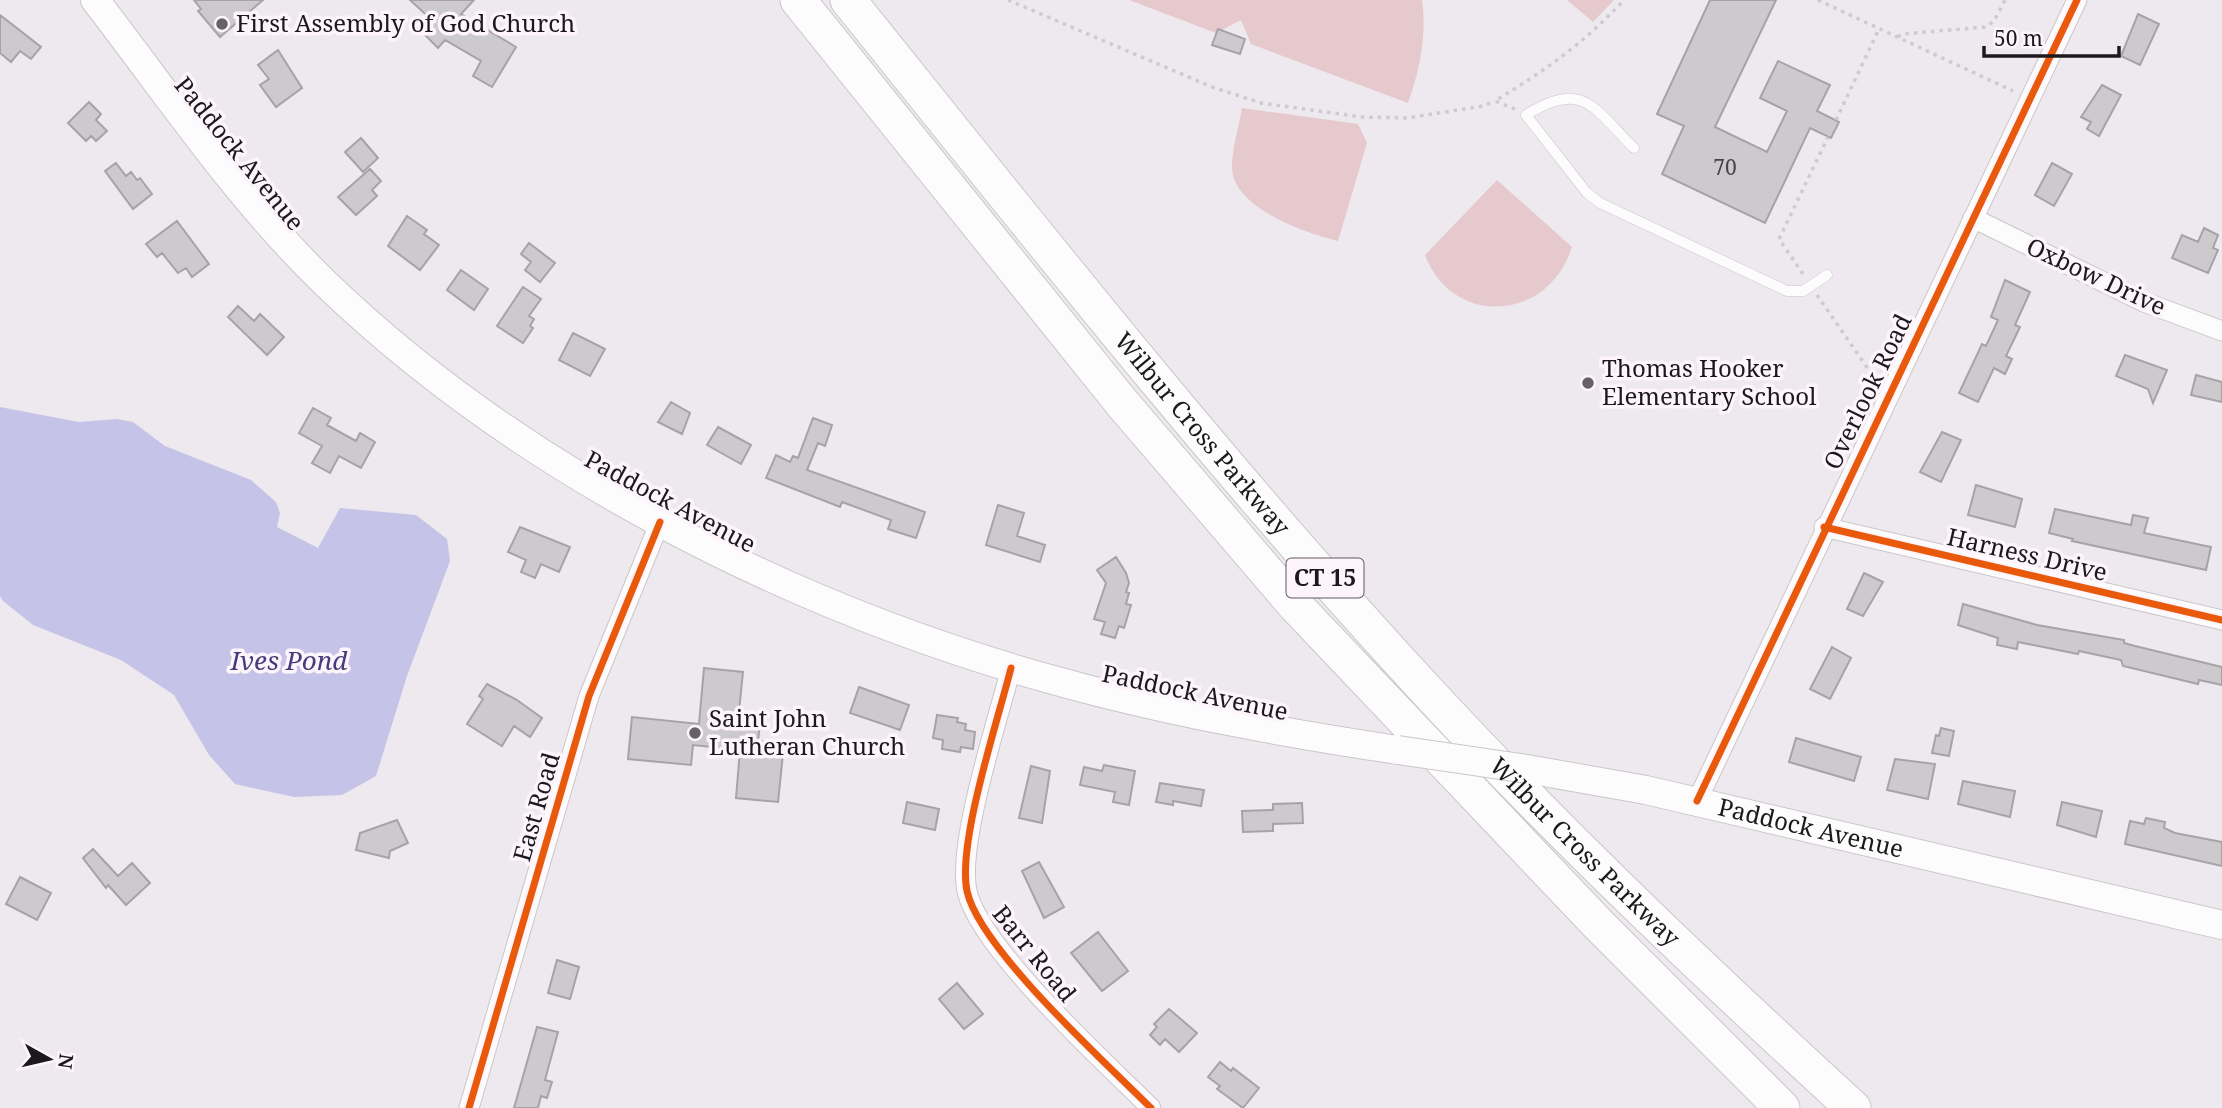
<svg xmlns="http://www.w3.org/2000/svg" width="2222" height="1108" font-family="'Noto Serif',serif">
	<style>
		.green { fill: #e5c9cc }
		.water { fill: #c5c3e7 }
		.building { fill: #cdcace; stroke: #a6a3a8; stroke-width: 2 }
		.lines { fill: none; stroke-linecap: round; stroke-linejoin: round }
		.lane-casing { stroke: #cac6ca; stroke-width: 11 }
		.street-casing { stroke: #cac6ca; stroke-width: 21 }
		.secondary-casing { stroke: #cac6ca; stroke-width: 30 }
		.highway-casing { stroke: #cac6ca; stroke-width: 37 }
		.path { stroke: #cdcbcd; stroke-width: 3.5; stroke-dasharray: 3.5 5; stroke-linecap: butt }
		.lane { stroke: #fcfcfc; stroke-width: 10 }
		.street { stroke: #fcfcfc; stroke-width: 19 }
		.secondary { stroke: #fcfcfc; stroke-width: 28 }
		.highway { stroke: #fcfcfc; stroke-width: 35 }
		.secondary-bridge-casing { stroke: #cac6ca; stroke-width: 30; stroke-linecap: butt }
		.secondary-bridge { stroke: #fcfcfc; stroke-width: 28 }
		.cycleway-casing { stroke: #fef4fc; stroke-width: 11 }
		.cycleway { stroke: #e8590c; stroke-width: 7 }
		.poi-dot { fill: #666266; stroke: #fef4fc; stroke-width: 2.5 }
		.labels { text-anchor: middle; stroke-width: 7; stroke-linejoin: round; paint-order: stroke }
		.number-label { font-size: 21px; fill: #484548 }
		.shield { fill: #fef4fc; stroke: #605b5f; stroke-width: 2 }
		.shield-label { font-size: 23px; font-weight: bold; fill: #1c191c }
		.poi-label { font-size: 24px; fill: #1c191c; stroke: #fef4fc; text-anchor: start }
		.street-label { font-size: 24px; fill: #1c191c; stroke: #fef4fc }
		.water-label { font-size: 26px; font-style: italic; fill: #433e7b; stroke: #fef4fc }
	</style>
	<rect width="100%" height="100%" fill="#eee9ee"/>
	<!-- green -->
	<path class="green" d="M1129,0H1422C1427,35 1420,69 1408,103L1251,44L1241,20L1216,33Z
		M1567,0H1614L1593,22Z
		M1242,108L1358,124L1367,143L1338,241C1306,233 1232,208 1232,167C1232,148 1239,127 1242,108Z
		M1497,180L1572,247C1548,323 1452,327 1425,255Z"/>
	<!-- water -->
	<path class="water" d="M0,407L79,422L117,419L133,422L165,446L251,480L276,502L280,513L277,527L318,548L340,508L416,515L447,539L450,561L407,676L376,776L342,795L294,797L235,784L209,755L174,695L121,660L33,625L3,601L0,596Z"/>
	<!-- building -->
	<path class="building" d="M194,0H263L220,37L198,11L201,9Z
		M410,0H474L461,14L516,47L492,87L473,76L481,61L445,40L438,48L423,33L433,21Z
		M1710,0H1776L1715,127L1767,152L1787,111L1760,98L1778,61L1830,85L1817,111L1839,122L1831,138L1810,128L1765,223L1662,174L1684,126L1657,114Z
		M2138,14L2159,24L2140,65L2121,56Z
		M0,15L41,47L31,59L20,51L11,62L0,53Z
		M1218,29L1245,39L1240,54L1212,45Z
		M278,50L302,88L276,107L260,85L269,79L258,65Z
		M2102,85L2121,95L2099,136L2087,129L2091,122L2081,117Z
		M89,102L101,114L96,120L107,131L96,141L91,136L86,141L68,123Z
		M361,138L378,158L363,172L345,152Z
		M116,163L126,176L131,172L137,180L140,178L152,194L133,209L105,171Z
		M2052,163L2072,174L2054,206L2035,195Z
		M370,169L381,181L372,190L377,196L356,215L338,197Z
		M407,216L427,230L424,234L439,245L420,270L388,246Z
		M177,221L209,264L192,277L186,268L178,273L162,253L157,257L146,244Z
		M2204,228L2218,235L2213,248L2218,250L2208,273L2172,258L2182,235L2198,242Z
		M529,243L555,263L540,282L525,270L531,262L521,254Z
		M461,270L488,289L474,310L447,290Z
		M2005,280L2030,292L2015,325L2020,327L2006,356L2012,359L2005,374L1994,368L1978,402L1959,393L1982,344L1986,346L1998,320L1991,317Z
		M523,287L541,299L529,316L534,319L530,326L533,328L523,343L497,326Z
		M238,306L254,321L260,314L284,337L267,355L228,317Z
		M573,333L605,349L590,376L559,360Z
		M2125,355L2167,370L2153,403L2148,389L2116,376Z
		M2196,375L2222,382V402L2191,395Z
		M671,402L690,413L682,434L658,422Z
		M313,408L331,418L327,425L356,441L360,433L375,442L361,468L339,456L330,473L312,463L322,446L299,433Z
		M813,418L832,425L825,446L818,443L807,470L925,512L916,538L888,529L891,520L842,502L840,507L766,478L776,455L790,462L793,456L798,458Z
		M718,427L751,445L741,464L707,445Z
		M1942,432L1961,440L1941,482L1920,472Z
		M1976,485L2022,499L2015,527L1968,515Z
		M998,505L1024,513L1017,536L1045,545L1040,562L986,545Z
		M2055,509L2131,525L2133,515L2148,518L2144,533L2211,547L2206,570L2072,541L2073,539L2049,533Z
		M520,527L570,547L559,572L541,564L535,578L521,572L526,560L508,552Z
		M1116,557L1126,573L1129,583L1126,592L1129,593L1126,604L1131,605L1124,628L1119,626L1115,638L1101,634L1105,622L1094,619L1106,583L1097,570Z
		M1864,573L1883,582L1863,616L1847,609Z
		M1963,604L2037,625L2124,640V643L2135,646L2222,667V685L2199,680L2198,684L2123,666L2121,660L2079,651L2078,654L2018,642L2017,649L1997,645L1998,638L1958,625Z
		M1832,647L1851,658L1830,699L1810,689Z
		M704,668L743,672L738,721L760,724L758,741L784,744L778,802L736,798L740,750L693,745L691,765L628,759L632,717L699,724Z
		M487,684L517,700L542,718L530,737L514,726L502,746L467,724L483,699L479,696Z
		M859,687L909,705L900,730L850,713Z
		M937,715L958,718L957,722L966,724L965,730L975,732L973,749L961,747L960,752L942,749L943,740L933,738Z
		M1941,728L1954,731L1949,756L1932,753L1936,735L1939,736Z
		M1796,738L1861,757L1854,781L1789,762Z
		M1895,759L1935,764L1928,799L1887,790Z
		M1104,765L1135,771L1129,805L1113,802L1115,792L1080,785L1084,767L1102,771Z
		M1031,766L1050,771L1042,823L1019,818Z
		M1963,781L2015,791L2010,817L1958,804Z
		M1160,783L1204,790L1201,806L1173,801V805L1156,802Z
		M907,802L939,809L935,830L903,823Z
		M2062,802L2102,811L2096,837L2057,825Z
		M1302,803L1303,823L1273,824V831L1243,832L1242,811L1273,810V804Z
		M2146,818L2165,822L2164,828L2175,833L2222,842V866L2125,844L2130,821L2144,824Z
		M397,820L408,843L390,851L389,858L356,850L360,833Z
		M93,849L118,876L132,863L150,883L126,905L108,885L106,888L83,858Z
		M1039,862L1064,907L1044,918L1022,871Z
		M20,877L51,893L37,920L6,904Z
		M1098,932L1128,971L1102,991L1071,953Z
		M557,960L579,967L570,999L548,993Z
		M957,983L983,1014L964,1029L939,999Z
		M1169,1009L1197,1033L1179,1052L1165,1039L1160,1045L1150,1035L1157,1027L1154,1024Z
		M537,1027L558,1032L545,1080L552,1082L547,1098L541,1096L538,1108H514Z
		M1220,1062L1231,1071L1233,1068L1259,1088L1243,1108L1217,1089L1220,1086L1208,1077Z"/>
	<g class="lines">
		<!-- lane casing -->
		<g class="lane-casing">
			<path id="lane" d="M1634,148C1593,108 1584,79 1526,115L1587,193L1600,203L1787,291H1803L1827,275"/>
		</g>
		<!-- street casing -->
		<g class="street-casing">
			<path id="street" d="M1973,218L2144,302L2222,331
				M1824,527L2222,620
				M1011,668C998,720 957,843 967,891C979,948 1107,1064 1151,1108
				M1697,801L2077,0
				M469,1108L589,696L660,522"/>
		</g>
		<!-- secondary casing -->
		<g class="secondary-casing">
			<g id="secondary">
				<path d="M95,0C170,97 237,198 326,284C521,471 787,605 1046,678C1162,711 1279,732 1398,750"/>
				<path id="s1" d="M1527,769L1646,790L2222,925"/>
			</g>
		</g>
		<!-- highway casing -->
		<g class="highway-casing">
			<g id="highway">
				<path d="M798,0L1122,403L1295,605L1599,925L1782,1108"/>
				<path id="s2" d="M848,0C1037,235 1223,471 1428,692C1563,838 1707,974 1853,1108"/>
			</g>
		</g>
		<!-- path -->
		<path class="path" d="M1008,0L1212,87L1261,103L1362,117L1407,118L1483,106L1495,101
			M1818,0L2013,91
			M1898,37L1902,34L1985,27L1994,21L2005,0
			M1515,109L1495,101C1547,69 1582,45 1624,0
			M1836,120L1879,29
			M1803,274L1779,239L1828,137
			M1817,295L1875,379"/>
		<!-- lane -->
		<use href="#lane" class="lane"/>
		<!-- street -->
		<use href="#street" class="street"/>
		<!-- secondary -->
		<use href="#secondary" class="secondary"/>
		<!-- highway -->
		<use href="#highway" class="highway"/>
		<!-- secondary-bridge casing -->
		<g class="secondary-bridge-casing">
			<path id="secondary-bridge" d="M1398,750L1527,769"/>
		</g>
		<!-- secondary-bridge -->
		<use href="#secondary-bridge" class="secondary-bridge"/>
		<!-- cycleway casing -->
		<g class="cycleway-casing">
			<path id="cycleway" d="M1824,527L2222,620
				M1011,668C998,720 957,843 967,891C979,948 1107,1064 1151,1108
				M1697,801L2077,0
				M469,1108L589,696L660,522"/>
		</g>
		<!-- cycleway -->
		<use href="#cycleway" class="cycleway"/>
	</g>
	<!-- markers -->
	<g class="poi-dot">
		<circle cx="222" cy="24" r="7"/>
		<circle cx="1588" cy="383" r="7"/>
		<circle cx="695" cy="733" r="7"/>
	</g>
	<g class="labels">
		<!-- number labels -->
		<g class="number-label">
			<text x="1725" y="175">70</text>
		</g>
		<!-- shield labels -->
		<rect class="shield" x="1286.5" y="558.5" width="77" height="39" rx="5"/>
		<g class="shield-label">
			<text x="1325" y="586">CT 15</text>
		</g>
		<!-- poi labels -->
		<g class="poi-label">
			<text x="236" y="32">First Assembly of God Church</text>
			<text x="1602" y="377">Thomas Hooker<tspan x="1602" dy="28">Elementary School</tspan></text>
			<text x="709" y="727">Saint John<tspan x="709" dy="28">Lutheran Church</tspan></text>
		</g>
		<!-- street labels -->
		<g class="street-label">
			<text transform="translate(239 154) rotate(51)" y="8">Paddock Avenue</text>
			<text transform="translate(2096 277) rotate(25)" y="8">Oxbow Drive</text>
			<text transform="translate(1868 392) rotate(-64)" y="8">Overlook Road</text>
			<text dy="8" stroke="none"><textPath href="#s2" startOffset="560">Wilbur Cross Parkway</textPath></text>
			<text transform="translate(670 502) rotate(28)" y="8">Paddock Avenue</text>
			<text transform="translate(2027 555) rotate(13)" y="8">Harness Drive</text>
			<text transform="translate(1195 693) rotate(12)" y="8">Paddock Avenue</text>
			<text transform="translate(537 807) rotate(-74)" y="8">East Road</text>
			<text dy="8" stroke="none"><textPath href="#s1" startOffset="290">Paddock Avenue</textPath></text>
			<text dy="8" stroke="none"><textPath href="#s2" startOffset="1127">Wilbur Cross Parkway</textPath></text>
			<text transform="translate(1034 954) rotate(51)" y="8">Barr Road</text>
		</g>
		<!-- water labels -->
		<g class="water-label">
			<text x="289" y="670">Ives Pond</text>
		</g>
	</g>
	<!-- north arrow -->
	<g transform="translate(49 1059) rotate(98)" stroke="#fef4fc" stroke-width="5" paint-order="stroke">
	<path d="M0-5L12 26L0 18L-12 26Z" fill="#1c191c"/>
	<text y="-10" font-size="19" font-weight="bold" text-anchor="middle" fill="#1c191c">N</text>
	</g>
	<!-- scale -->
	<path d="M1984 46v10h135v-10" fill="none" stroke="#1c191c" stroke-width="3.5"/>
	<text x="1994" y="46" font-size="21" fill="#1c191c" stroke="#fef4fc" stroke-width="5" paint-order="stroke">50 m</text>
</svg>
